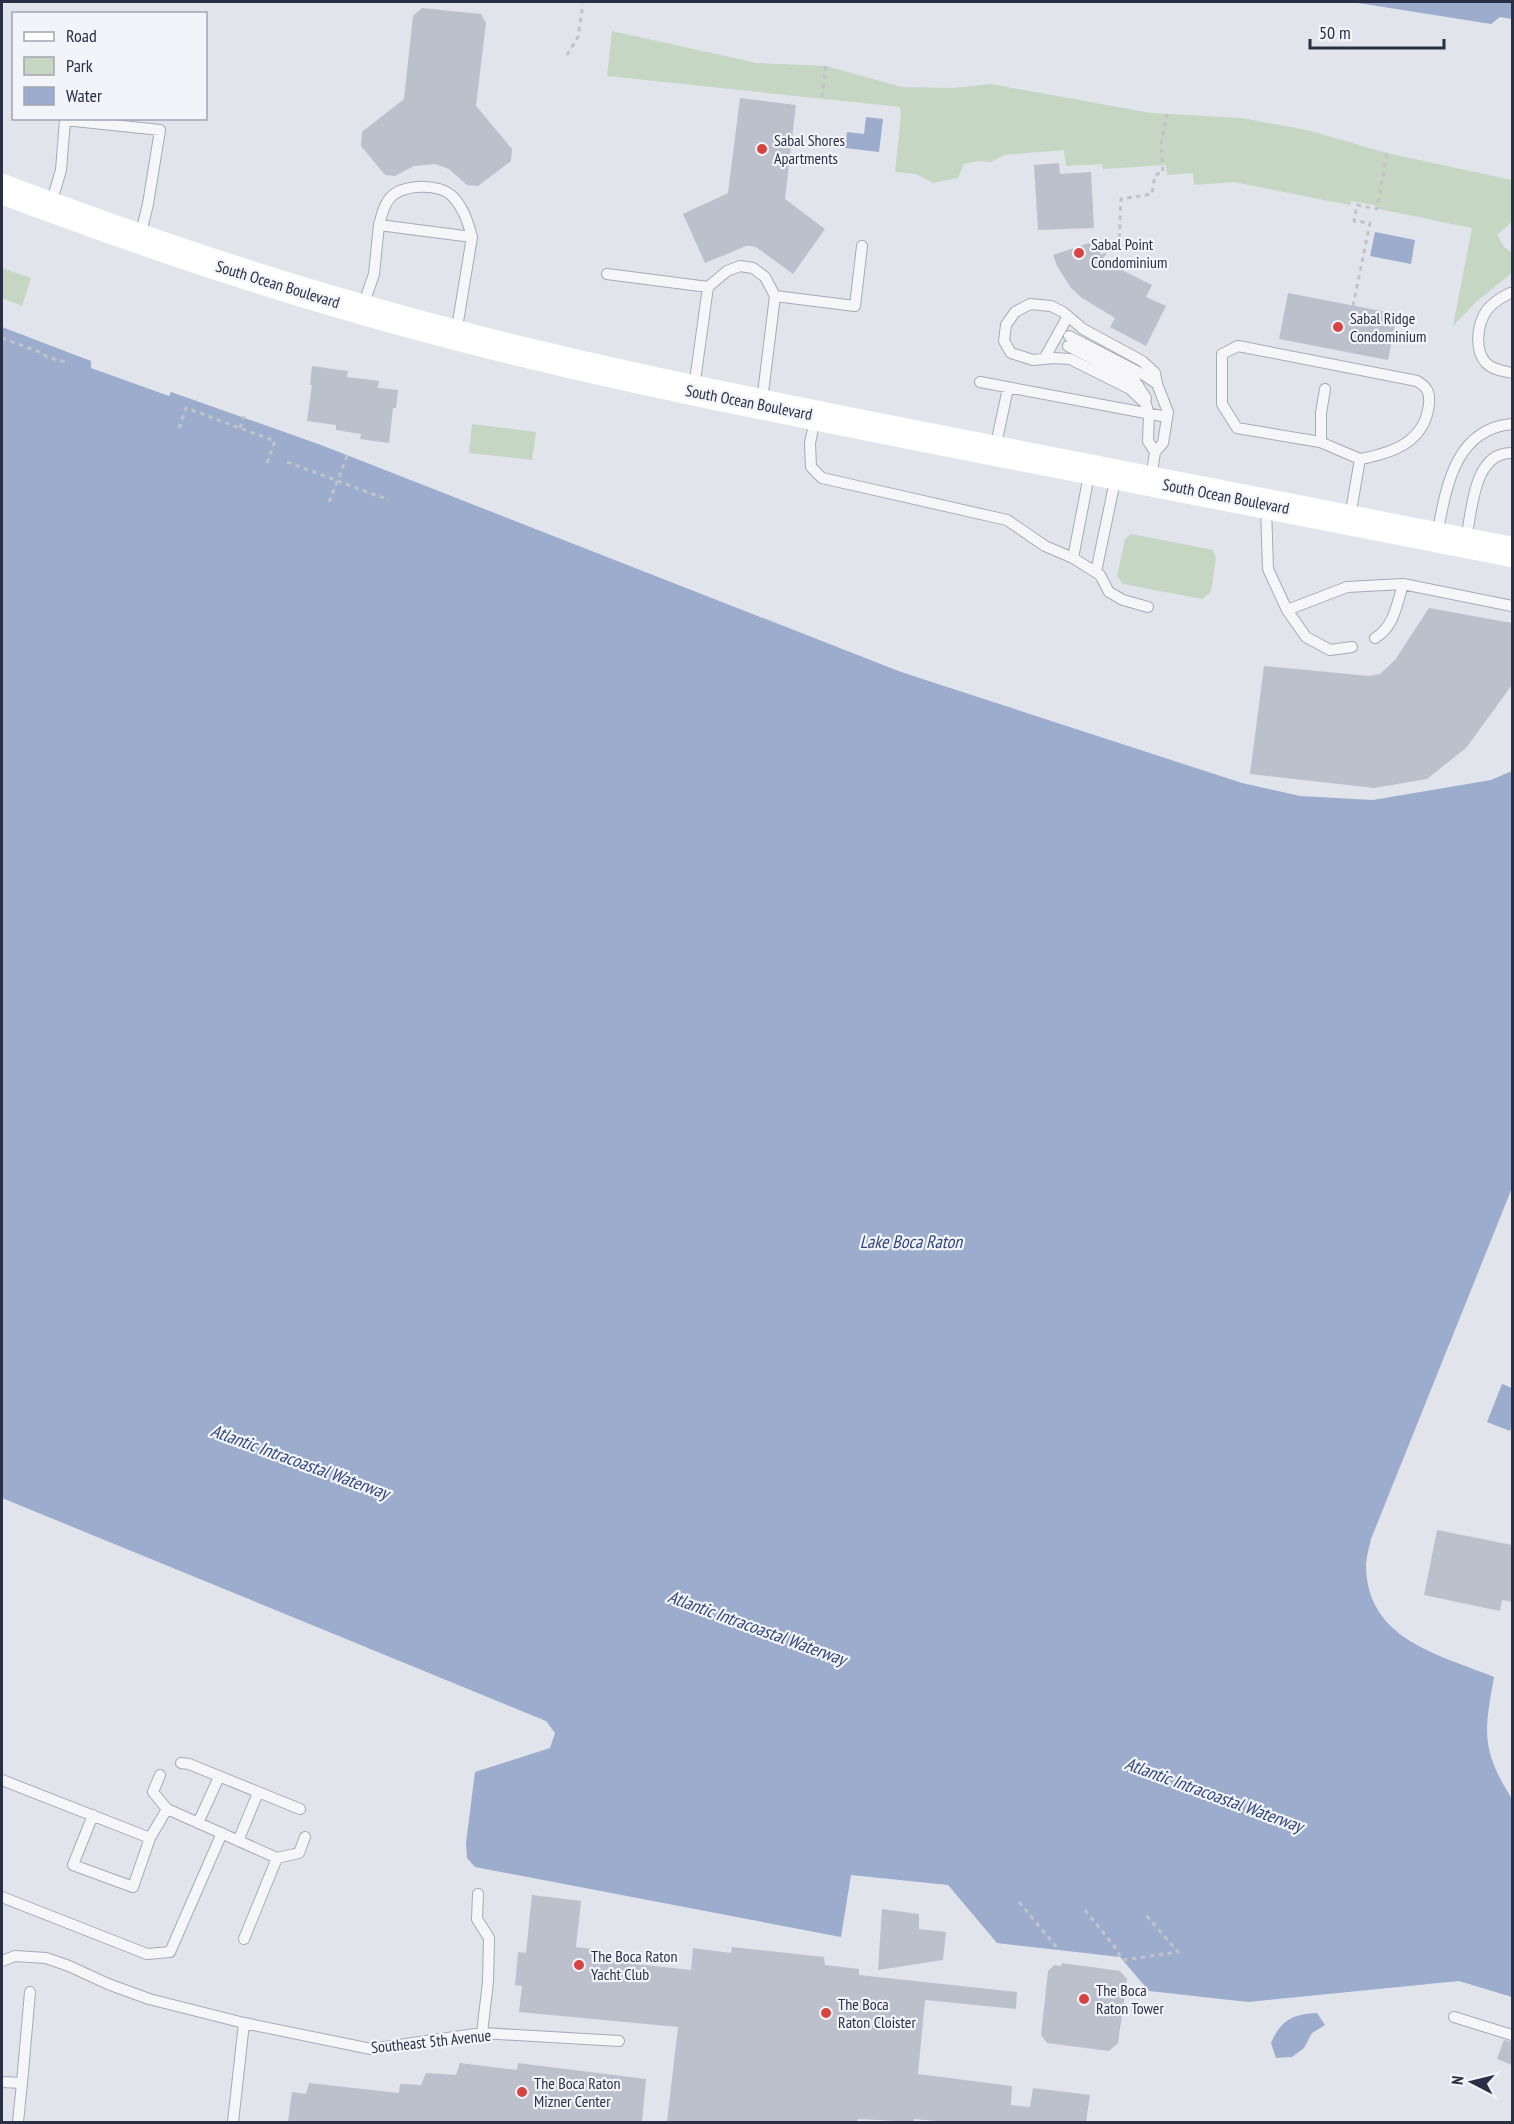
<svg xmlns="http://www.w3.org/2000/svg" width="1514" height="2124" font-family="'PT Sans Narrow',sans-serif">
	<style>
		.green { fill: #c5d6c3 }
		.water { fill: #9baccd }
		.building { fill: #bcbfcc }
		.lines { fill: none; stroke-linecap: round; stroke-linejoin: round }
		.lane-casing { stroke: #a7aab7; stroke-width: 12 }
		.path { stroke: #c1c2ca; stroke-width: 3; stroke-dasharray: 4.5 4.5; stroke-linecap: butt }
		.lane { stroke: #f6f6f9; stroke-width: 10 }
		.secondary { stroke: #fff; stroke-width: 30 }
		.poi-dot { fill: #d74341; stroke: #f2f4f9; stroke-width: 2 }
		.labels { text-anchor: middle; stroke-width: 4.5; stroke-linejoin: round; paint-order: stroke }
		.poi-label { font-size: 16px; fill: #292f45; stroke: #f2f4f9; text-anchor: start }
		.street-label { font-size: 16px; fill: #292f45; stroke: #f2f4f9 }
		.water-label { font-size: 18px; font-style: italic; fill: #30467c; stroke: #f2f4f9 }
	</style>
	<rect width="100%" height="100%" fill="#e2e4ec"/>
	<!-- green -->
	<path class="green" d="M612,31L757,63L826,66L902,87L953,88L991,84L1151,113L1241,118L1307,130L1387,153L1512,180V222L1497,235L1505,248L1512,252V273L1477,301L1453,326L1472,228L1379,209L1374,205L1351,201L1350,205L1234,182L1194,185L1193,173L1167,175L1166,165L1103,169L1102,164L1066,166L1064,150L1004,155L991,162L978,161L964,164L958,178L933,183L916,174L895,172L901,116L900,107L607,76Z
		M2,268L31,278L22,306L2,298Z
		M472,424L536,432L532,460L469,453Z
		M1131,534L1213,550L1216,558L1211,592L1202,599L1123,584L1117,576L1125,539Z"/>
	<!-- water -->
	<path class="water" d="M1352,2H1512V19L1500,17L1491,24Z
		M866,117L883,119L879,152L845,148L847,132L864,134Z
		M1375,232L1415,240L1411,264L1370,256Z
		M2,327L91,361V368L169,396L171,392L321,445L901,672L1242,783L1300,796L1373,800L1491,780L1512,771V1188L1371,1539C1369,1548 1366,1558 1366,1567C1368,1640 1438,1654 1494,1677C1484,1733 1481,1749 1512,1799V1997L1459,1981L1248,2002L1149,1991L1120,1957L997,1943L948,1885L851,1875L841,1937L475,1867L467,1858L466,1843L475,1772L550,1748L555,1733L546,1721L2,1498Z
		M1502,1384L1512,1388V1424L1510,1431L1487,1422Z
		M1317,2013L1325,2025L1312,2033L1304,2048L1292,2057L1276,2058L1271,2043C1281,2020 1293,2014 1317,2013Z"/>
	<!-- building -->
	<path class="building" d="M422,8L481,14L486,23L476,106L512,149L511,161L478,186L467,185L449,169L435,164L414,166L395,176L385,175L361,146L362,132L404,99L413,16Z
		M740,98L796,105L785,199L825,229L793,274L756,247L751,246H746L705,263L683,214L728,193Z
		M1059,163L1060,174L1091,172L1094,228L1038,230L1034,165Z
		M1095,241L1099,252L1110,264L1152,285L1146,297L1166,306L1146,346L1110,327L1115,318L1082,298L1071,288L1057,266L1053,255Z
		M1288,293L1397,314L1388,360L1279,339Z
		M312,366L348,371L347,377L379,381L378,388L398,390L396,408H393L389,443L360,439L361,434L336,430V425L307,421L312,385H310Z
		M1429,608L1512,623V685L1466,748L1427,779L1374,788L1250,774L1264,666L1369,676L1380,674L1395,660Z
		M1437,1530L1512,1545V1602L1502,1600L1500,1611L1424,1595Z
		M532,1895L581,1901L576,1947L601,1950L600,1960L691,1970L693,1948L731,1953L732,1947L824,1957L825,1965L859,1969V1975L1017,1992L1016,2009L925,2000L918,2074L1012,2086L1011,2105L1030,2107L1033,2088L1090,2095L1086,2122H949L914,2119V2122L858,2119L857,2122H667L678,2027L519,2012L522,1986L515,1985L518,1952L526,1953Z
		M882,1909L919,1914V1929L946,1932L943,1960L878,1970Z
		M1062,1963L1120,1971L1127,1979L1118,2043L1109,2051L1047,2043L1041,2035L1048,1971L1054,1965L1061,1966Z
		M1504,2040L1512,2042V2065L1497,2059Z
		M460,2063L517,2070L518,2063L646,2079L642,2122H288L292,2092L306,2094L309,2083L399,2093L400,2084L421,2085L426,2073L456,2075Z"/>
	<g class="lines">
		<!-- lane casing -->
		<g class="lane-casing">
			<path id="lane" d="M51,204L61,170L65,120L160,130L148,204L140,237
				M379,225C382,214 385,199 396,193C410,185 438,184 451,195C463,206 468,222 472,237
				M607,274L708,287
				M1510,293C1502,297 1493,302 1487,310C1477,324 1474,350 1486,363C1493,370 1504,371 1512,373
				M775,296L855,306L862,246
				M363,306L374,274L379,225L472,237L456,334
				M1069,336L1144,375L1157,384
				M1068,346L1135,381L1146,398
				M1044,359L1068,316
				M980,382L1167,417
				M694,388L708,287L727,271L740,266L753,268L765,277L775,296L762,401
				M815,419L810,443L811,467L822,478L1007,520L1045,546L1073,558L1100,575L1109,592L1123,600L1148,607
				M1321,442V413L1325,389
				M995,449L1008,388
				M1151,480L1155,452L1163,443L1168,412L1157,384L1155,373L1142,361L1083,329L1063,312L1051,306L1030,304L1015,312L1006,325L1004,341L1011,353L1033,360L1054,358L1070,359L1130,389L1146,404L1149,415L1148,441L1155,452
				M1266,507L1268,569L1287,610L1306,637L1330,650L1352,647
				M1350,517L1360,459L1320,442L1237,428L1222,404V354L1238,346L1417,381C1427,387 1430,392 1429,404C1425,442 1393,453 1360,459
				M1437,535C1446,489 1454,429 1512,424
				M1466,540C1472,511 1473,452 1512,453
				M1073,558L1090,470
				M1096,572L1116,476
				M1287,610L1347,587L1403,584L1512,606
				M1375,638C1394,627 1397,604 1403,584
				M181,1763L189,1764L300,1809
				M160,1775L153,1792L167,1809L277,1858L299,1853L305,1837
				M2,1780L150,1838L133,1887L73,1865L93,1815
				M198,1823L219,1777
				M150,1838L167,1809
				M238,1841L258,1793
				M478,1894L477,1919L489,1938L488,1982L482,2033
				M2,1897L147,1954L170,1952L222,1833
				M244,1939L277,1858
				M2,1961L15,1956L46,1958L69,1966L108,1984L149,1999L244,2023L371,2049L482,2033L619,2041
				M1454,2017L1512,2035
				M2,2082L22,2083L18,2122
				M22,2083L30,1992
				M233,2122L244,2023"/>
		</g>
		<!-- path -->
		<path class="path" d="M567,55L578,37L583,4
			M822,97L826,66
			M1102,256L1119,244L1121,199L1152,194L1155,175L1163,172L1161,145L1167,114
			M1353,306L1370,223L1354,221L1357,205L1377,209L1387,153
			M2,338L42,353L47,357L69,363
			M179,428L186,408L275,441L267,463
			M240,428L244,416
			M287,462L389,500
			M329,502L348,454
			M1019,1902L1059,1950
			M1085,1910L1118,1951L1120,1957
			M1123,1960L1178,1952L1146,1915"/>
		<!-- lane -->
		<use href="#lane" class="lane"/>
		<!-- secondary -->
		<path class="secondary" d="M2,189C119,233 237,274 357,308C540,361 727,398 914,435C1113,474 1313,513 1512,552"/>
	</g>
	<!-- markers -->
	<g class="poi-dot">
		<circle cx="762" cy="149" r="6"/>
		<circle cx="1079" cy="253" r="6"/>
		<circle cx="1338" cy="327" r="6"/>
		<circle cx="579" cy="1965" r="6"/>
		<circle cx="1084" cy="1999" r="6"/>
		<circle cx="826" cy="2013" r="6"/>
		<circle cx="522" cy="2092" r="6"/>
	</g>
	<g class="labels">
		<!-- poi labels -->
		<g class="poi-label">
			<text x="774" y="146">Sabal Shores<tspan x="774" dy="18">Apartments</tspan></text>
			<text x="1091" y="250">Sabal Point<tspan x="1091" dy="18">Condominium</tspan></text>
			<text x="1350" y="324">Sabal Ridge<tspan x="1350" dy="18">Condominium</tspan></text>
			<text x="591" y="1962">The Boca Raton<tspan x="591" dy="18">Yacht Club</tspan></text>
			<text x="1096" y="1996">The Boca<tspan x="1096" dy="18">Raton Tower</tspan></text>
			<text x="838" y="2010">The Boca<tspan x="838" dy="18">Raton Cloister</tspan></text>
			<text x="534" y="2089">The Boca Raton<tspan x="534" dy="18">Mizner Center</tspan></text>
		</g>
		<!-- street labels -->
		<g class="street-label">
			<text transform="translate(278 284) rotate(17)" y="6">South Ocean Boulevard</text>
			<text transform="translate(749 402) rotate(11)" y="6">South Ocean Boulevard</text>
			<text transform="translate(1226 496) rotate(11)" y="6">South Ocean Boulevard</text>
			<text transform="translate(431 2041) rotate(-6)" y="6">Southeast 5th Avenue</text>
		</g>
		<!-- water labels -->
		<g class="water-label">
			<text x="911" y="1248">Lake Boca Raton</text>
			<text transform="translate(300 1462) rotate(20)" y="6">Atlantic Intracoastal Waterway</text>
			<text transform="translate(757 1628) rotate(20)" y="6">Atlantic Intracoastal Waterway</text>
			<text transform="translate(1214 1795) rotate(20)" y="6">Atlantic Intracoastal Waterway</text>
		</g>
	</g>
	<!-- border -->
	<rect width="1514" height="2124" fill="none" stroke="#292f45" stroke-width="6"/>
	<!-- legend -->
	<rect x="12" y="12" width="195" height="108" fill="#f2f4f9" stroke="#a2a5b1" stroke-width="1.5"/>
	<rect x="24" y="32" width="30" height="9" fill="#ffffff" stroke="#a2a5b1" stroke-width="1.5"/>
	<text x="66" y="42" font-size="18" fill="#292f45">Road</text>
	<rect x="24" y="57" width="30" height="18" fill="#c5d6c3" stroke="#a2a5b1" stroke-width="1.5"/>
	<text x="66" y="72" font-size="18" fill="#292f45">Park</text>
	<rect x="24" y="87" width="30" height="18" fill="#9baccd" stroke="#a2a5b1" stroke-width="1.5"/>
	<text x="66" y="102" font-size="18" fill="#292f45">Water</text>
	<!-- north arrow -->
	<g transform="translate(1472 2082) rotate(277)" stroke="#f2f4f9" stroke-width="4.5" paint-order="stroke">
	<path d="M0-4.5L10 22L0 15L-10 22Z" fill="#292f45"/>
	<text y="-9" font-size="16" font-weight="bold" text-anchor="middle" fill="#292f45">N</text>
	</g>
	<!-- scale -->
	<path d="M1310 39v9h134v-9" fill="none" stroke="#292f45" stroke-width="3"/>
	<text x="1319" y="39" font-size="18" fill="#292f45" stroke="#f2f4f9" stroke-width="4.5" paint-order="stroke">50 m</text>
</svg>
